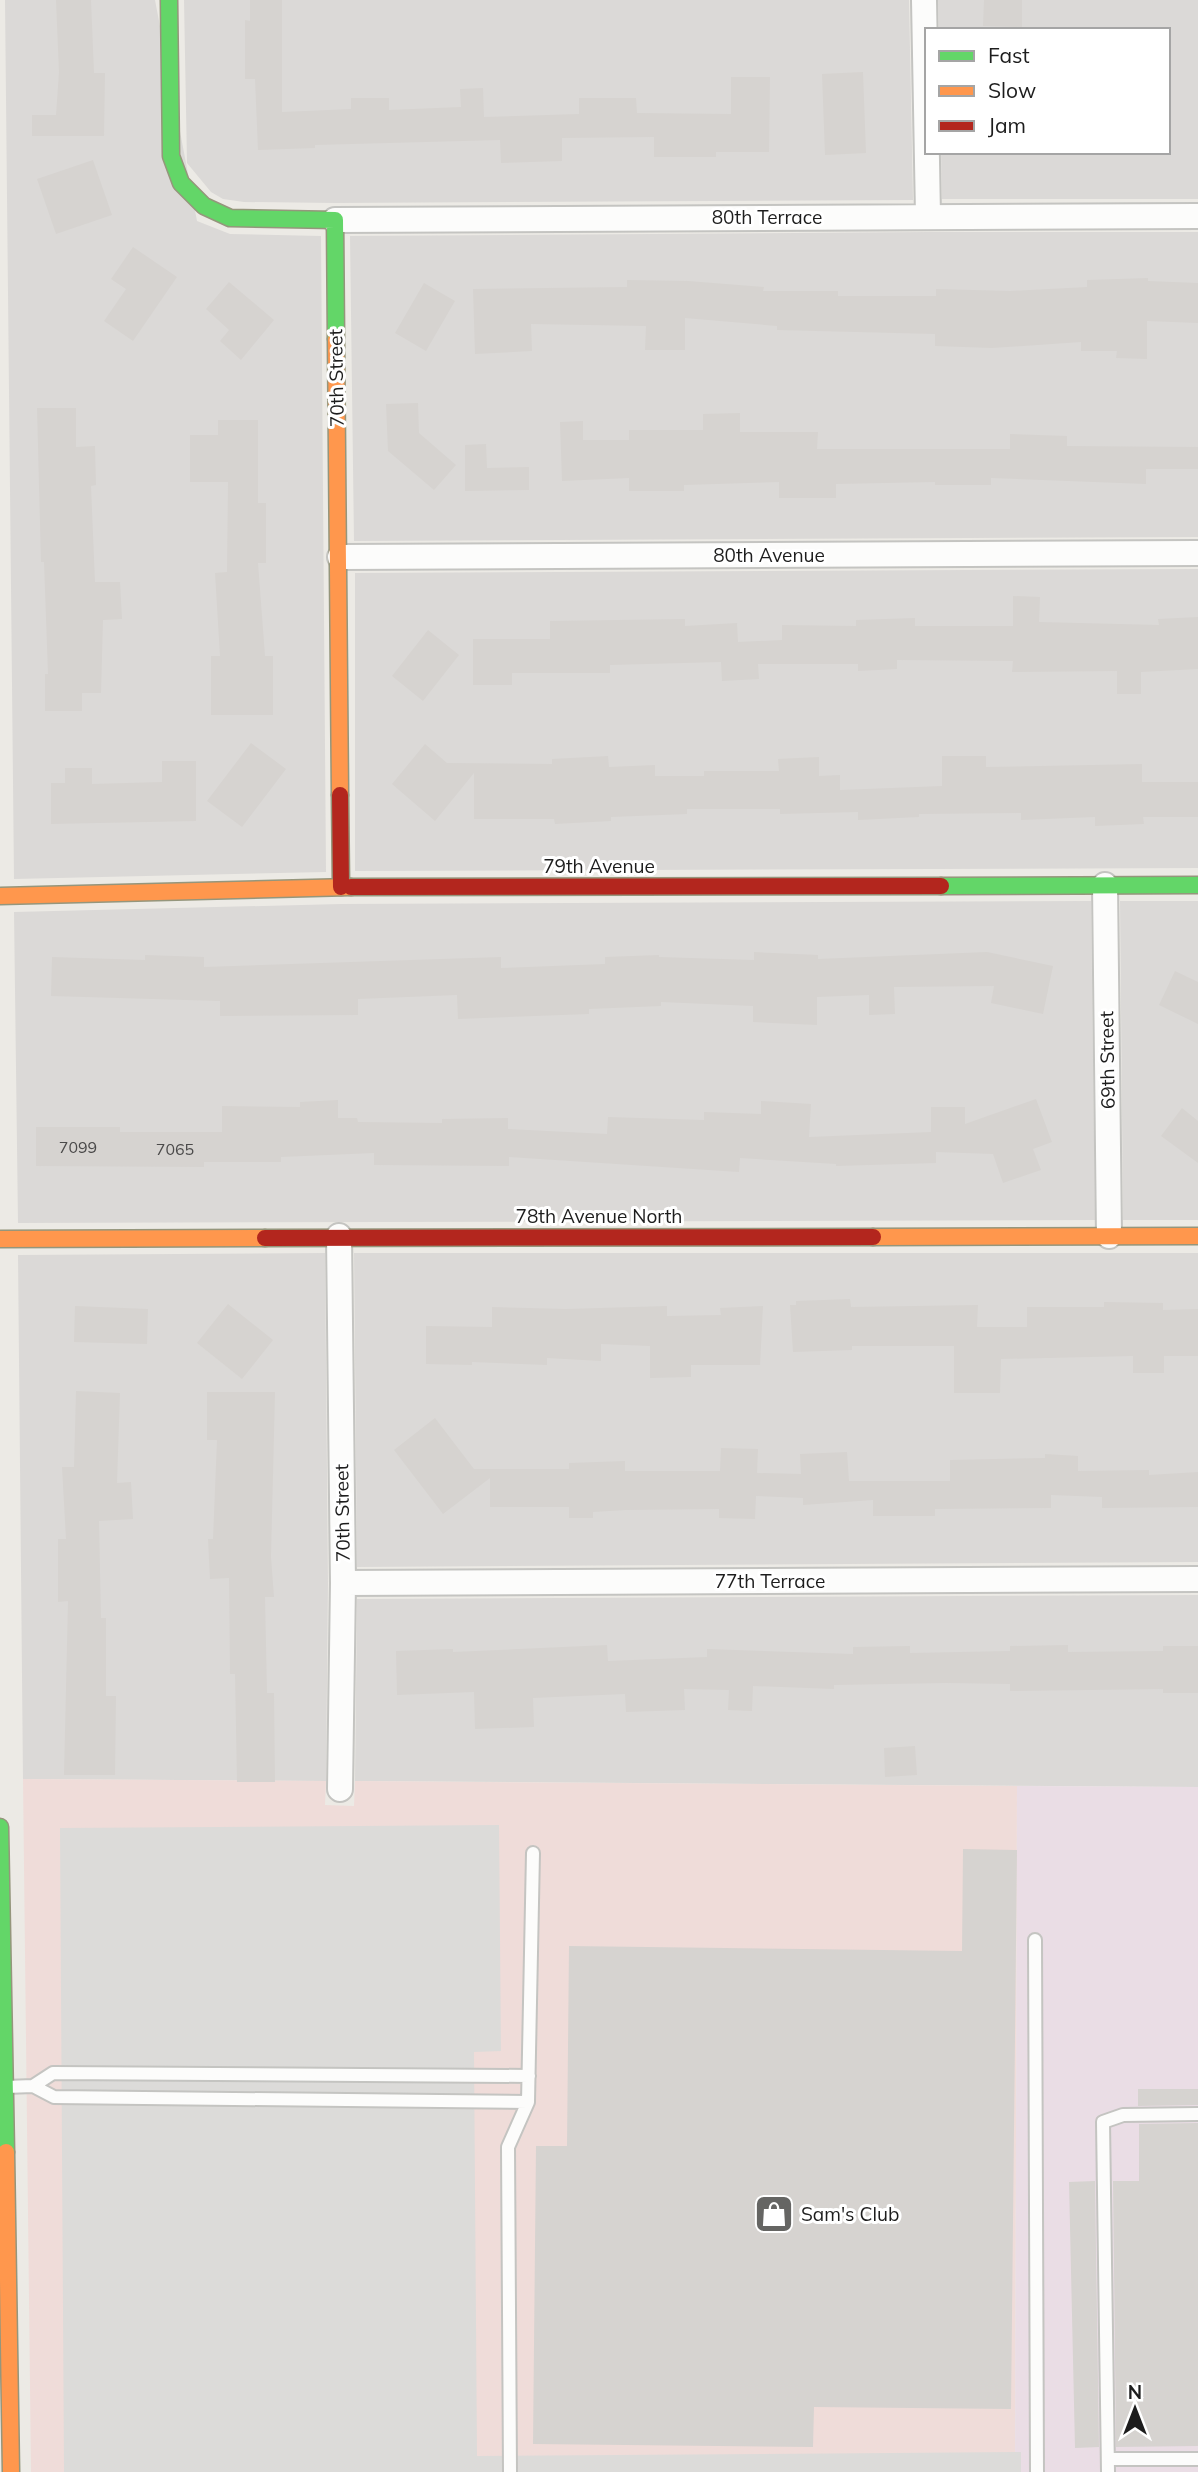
<svg xmlns="http://www.w3.org/2000/svg" width="1198" height="2472" font-family="Mulish,sans-serif">
	<style>
		.residential { fill: #dbd9d7 }
		.commercial { fill: #efdcd9 }
		.industrial { fill: #eadde5 }
		.parking { fill: #dcdbd9 }
		.building { fill: #d6d3d0 }
		.lines { fill: none; stroke-linecap: round; stroke-linejoin: round }
		.lane-casing { stroke: #c4c4c1; stroke-width: 16 }
		.street-casing { stroke: #c4c4c1; stroke-width: 28 }
		.fast-casing { stroke: #95967c; stroke-width: 19 }
		.slow-casing { stroke: #95967c; stroke-width: 19 }
		.jam-casing { stroke: #95967c; stroke-width: 19 }
		.lane { stroke: #fcfcfb; stroke-width: 12 }
		.street { stroke: #fcfcfb; stroke-width: 24 }
		.fast { stroke: #63d668; stroke-width: 16 }
		.slow { stroke: #ff974d; stroke-width: 16 }
		.jam { stroke: #b3261e; stroke-width: 16 }
		.labels { text-anchor: middle; stroke-width: 6; stroke-linejoin: round; paint-order: stroke }
		.number-label { font-size: 16px; fill: #4b4a4a }
		.street-label { font-size: 19px; fill: #1d1d1d; stroke: #fff }
		.poi-label { font-size: 19px; fill: #1d1d1d; stroke: #fff; text-anchor: start }
	</style>
	<rect width="100%" height="100%" fill="#eceae5"/>
	<!-- residential -->
	<path class="residential" d="M5,0H155L197,221L230,234L321,236L326,872L14,879Z
		M184,0H909L913,200L335,203L244,202L223,199L211,192L187,163Z
		M938,0H1198V199H942L941,152H1168V30H939Z
		M928,232H1198V537L354,541L350,236Z
		M1198,569V868L355,871V573Z
		M1091,901L1095,1220L18,1223L14,912L341,904Z
		M1120,901H1198V1220H1123Z
		M325,1253L328,1583L326,1781L23,1779L18,1255Z
		M354,1253H1198V1562L357,1567Z
		M1198,1595V1787L355,1781L357,1599Z"/>
	<!-- commercial -->
	<path class="commercial" d="M23,1779L326,1781L325,1805L354,1806L355,1781L1017,1786L1015,2472H31Z"/>
	<!-- industrial -->
	<path class="industrial" d="M1017,1786L1198,1787V2472H1015Z"/>
	<!-- parking -->
	<path class="parking" d="M499,1825L501,2051L474,2052L477,2456L1021,2452V2472H64L60,1828Z"/>
	<!-- building -->
	<path class="building" d="M56,0H91L94,73H105L104,136H32V115H56L59,72Z
		M250,0H282V112L351,109V98H389V110L461,107L460,89L483,88L484,117L579,114V98H636L637,113L731,114V77H770L769,152H716V157H654V137L562,138V161L501,163L500,140L315,145V148L258,150L255,79H245V20L250,21Z
		M984,0H1022V27L983,26Z
		M863,72L866,153L825,155L822,74Z
		M93,160L112,215L56,234L37,179Z
		M133,247L177,277L133,341L104,321L126,289L111,279Z
		M1148,278V281L1198,283V323L1147,321V359L1116,358L1117,351H1081V342L992,348L935,346V334L777,330V326L685,318V350H645L646,326L531,324L532,351L475,354L473,289L627,287V280L688,281L764,287L763,291H838V296H936V289L1010,291L1087,287V280Z
		M229,282L274,320L241,360L220,341L229,330L206,309Z
		M424,283L455,301L426,351L395,333Z
		M418,403L419,433L456,465L434,490L388,451L386,404Z
		M37,408H76V447L95,446L96,485L91,486L95,582H120L122,619L103,620L101,693H82V711H45V674H48L44,562H41Z
		M740,413V432H818L817,449H1010V434L1067,436V446L1198,447V469H1146V484L991,478V485H935V482L836,484V498H779V482L684,485V491H629V478L562,481L560,422L583,421V440H629V430H703V414Z
		M218,420H258V503H266V563H258L265,656H273V715H211V656H220L215,573L227,572L228,482H190V435H218Z
		M486,444L487,468L529,467V490L465,491V445Z
		M1013,596L1040,597L1039,622L1159,625L1158,619L1198,617V669L1141,672V694H1117V671L1012,672L1013,661L897,660V669L858,671V664H758L759,679L722,681L721,662L610,665V673H512V685H473V639H550V621L685,619V626L737,623L738,642L782,640V625L856,626V620L915,618V626H1013Z
		M428,630L459,655L423,701L392,676Z
		M251,743L286,769L242,827L207,801Z
		M425,744L447,763L552,764V759L608,756L609,767L655,765V776H704V771H779L778,759L819,757V776L840,775V790L942,786V756H986V767L1142,764V782H1198V817H1143L1144,824L1095,826V817L1021,820V813L919,814V817L858,820V812L780,814V809H687V814L611,817V821L555,824L554,819H474V773L435,821L392,784Z
		M162,761H196V821L51,824V783H65V768H92V784L162,782Z
		M754,952L818,955V959L987,952L1053,966L1043,1014L991,1003L994,986L894,987L895,1014L869,1015V995L817,997V1025L753,1022V1006L661,1002V1006L589,1009V1014L458,1019L457,995L358,999V1015L220,1016V1001L51,996L52,957L145,960V955L204,957V967L501,957V968L605,964V957L659,955V957L754,960Z
		M1175,971L1198,982V1024L1159,1005Z
		M1036,1099L1052,1142L1033,1149L1041,1170L1003,1183L993,1154L936,1152V1163L836,1166V1164L740,1158L739,1172L509,1157V1166L374,1165V1153L281,1157V1162H204V1167L36,1166V1127H120V1132H222V1106L300,1107V1102L338,1100V1118H357L358,1122L442,1123V1119L508,1118V1129L607,1134L608,1117L704,1120V1112L761,1114V1101L811,1104L809,1137L931,1132V1107H965V1124Z
		M1182,1108L1198,1121V1163L1161,1136Z
		M850,1299L851,1307L978,1305L977,1327H1027V1307H1104V1302L1163,1303V1310L1198,1309V1356H1164V1373H1133V1356L1001,1359L1000,1393H954V1346H852V1350L793,1352L790,1305H796V1301Z
		M228,1304L273,1340L242,1379L197,1343Z
		M75,1306L148,1309L147,1344L74,1342Z
		M667,1306V1316L721,1315L720,1308L763,1306L760,1365H691V1377L650,1378V1346L601,1344V1361L547,1358V1365L472,1362V1365L426,1364V1326L492,1327V1307L566,1309Z
		M76,1391L120,1393L117,1483L131,1482L133,1519L99,1521L101,1618H106V1696H116L115,1775H64L68,1601L58,1602V1539H66L62,1467H74Z
		M207,1392H275L271,1557L274,1597H265L267,1693H274L275,1782H237L235,1674H230L229,1578L210,1579L208,1539H213L217,1440H207Z
		M435,1418L474,1469H569V1463L625,1461V1471H720L721,1448L758,1449L757,1473L801,1474L800,1454L847,1452L849,1481H950V1460L1045,1458V1454L1078,1456V1471L1149,1470V1475L1198,1472V1507L1102,1508V1497L1051,1495V1508L935,1509V1516H873V1500L803,1505V1498L756,1496L755,1519L719,1518V1509L626,1510L593,1512V1518H569V1507H490V1478L443,1514L394,1450Z
		M607,1645L608,1661L707,1657V1649L853,1654V1647L910,1646V1653L1010,1651V1646L1068,1645V1652L1163,1651V1646H1198V1693H1163V1689L1010,1691V1684L947,1683L834,1685V1689L753,1686L752,1711L728,1710L729,1690L684,1689L685,1710L626,1712L625,1694L533,1698L534,1727L475,1729L474,1692L397,1695L396,1651L453,1649V1652Z
		M915,1746L917,1775L885,1777L884,1748Z
		M963,1849L1017,1850L1011,2409L814,2407L813,2447L533,2444L536,2146H567L569,1946L962,1951Z
		M1138,2089H1198V2105L1138,2106Z
		M1198,2123V2446L1116,2447L1113,2181H1139V2124Z
		M1095,2181L1099,2447L1075,2448L1069,2182Z"/>
	<g class="lines">
		<!-- lane casing -->
		<g class="lane-casing">
			<path id="lane" d="M1035,1940L1037,2472
				M33,2086L53,2073L529,2076
				M6,2087L33,2086L54,2097L528,2102
				M1108,2459H1198
				M510,2472L508,2147L528,2102L533,1853
				M1108,2472L1103,2122L1123,2115L1198,2114"/>
		</g>
		<!-- street casing -->
		<g class="street-casing">
			<path id="street" d="M924,0L928,215
				M335,220L1198,216
				M340,557L1198,553
				M1105,885L1109,1236
				M339,1236L343,1583L340,1789
				M343,1583L1198,1579"/>
		</g>
		<!-- fast casing -->
		<g class="fast-casing">
			<path id="fast" d="M169,0L171,156L181,183L204,206L230,218L335,220L336,339
				M941,886L1198,885
				M0,1827L6,2152"/>
		</g>
		<!-- slow casing -->
		<g class="slow-casing">
			<path id="slow" d="M336,339L340,795
				M0,896L351,887
				M873,1237L1198,1236
				M0,1239L265,1238
				M6,2152L11,2472"/>
		</g>
		<!-- jam casing -->
		<g class="jam-casing">
			<path id="jam" d="M340,795L341,887
				M351,887L941,886
				M265,1238L873,1237"/>
		</g>
		<!-- lane -->
		<use href="#lane" class="lane"/>
		<!-- street -->
		<use href="#street" class="street"/>
		<!-- fast -->
		<use href="#fast" class="fast"/>
		<!-- slow -->
		<use href="#slow" class="slow"/>
		<!-- jam -->
		<use href="#jam" class="jam"/>
	</g>
	<!-- icons -->
	<defs>
		<g id="shop-square" transform="scale(2.0125)"><rect x="-9" y="-9" width="18" height="18" rx="4" fill="#656563" stroke="#fff"/><path d="M-5-2.5h2.3a2.7 3.5 0 0 1 5.4 0H5L5.5 6h-11ZM-1.5-2.5h3a1.5 2.3 0 0 0-3 0Z" fill="#fff"/></g>
	</defs>
	<g fill-rule="evenodd">
		<use href="#shop-square" x="774" y="2214"/>
	</g>
	<g class="labels">
		<!-- number labels -->
		<g class="number-label">
			<text x="78" y="1153">7099</text>
			<text x="175" y="1155">7065</text>
		</g>
		<!-- street labels -->
		<g class="street-label">
			<text x="767" y="224">80th Terrace</text>
			<text transform="translate(336 378) rotate(-91)" y="7">70th Street</text>
			<text x="769" y="562">80th Avenue</text>
			<text x="599" y="873">79th Avenue</text>
			<text transform="translate(1107 1060) rotate(-91)" y="7">69th Street</text>
			<text x="599" y="1223">78th Avenue North</text>
			<text transform="translate(342 1513) rotate(-91)" y="7">70th Street</text>
			<text x="770" y="1588">77th Terrace</text>
		</g>
		<!-- poi labels -->
		<g class="poi-label">
			<text x="801" y="2221">Sam's Club</text>
		</g>
	</g>
	<!-- legend -->
	<rect x="925" y="28" width="245" height="126" fill="#ffffff" stroke="#a5a5a5" stroke-width="2"/>
	<rect x="939" y="51" width="35" height="10" fill="#63d668" stroke="#a5a5a5" stroke-width="2"/>
	<text x="988" y="63" font-size="21" fill="#1d1d1d">Fast</text>
	<rect x="939" y="86" width="35" height="10" fill="#ff974d" stroke="#a5a5a5" stroke-width="2"/>
	<text x="988" y="98" font-size="21" fill="#1d1d1d">Slow</text>
	<rect x="939" y="121" width="35" height="10" fill="#b3261e" stroke="#a5a5a5" stroke-width="2"/>
	<text x="988" y="133" font-size="21" fill="#1d1d1d">Jam</text>
	<!-- north arrow -->
	<g transform="translate(1135 2409)" stroke="#ffffff" stroke-width="5" paint-order="stroke">
	<path d="M0-5L12 26L0 18L-12 26Z" fill="#1d1d1d"/>
	<text y="-10" font-size="19" font-weight="bold" text-anchor="middle" fill="#1d1d1d">N</text>
	</g>
</svg>
